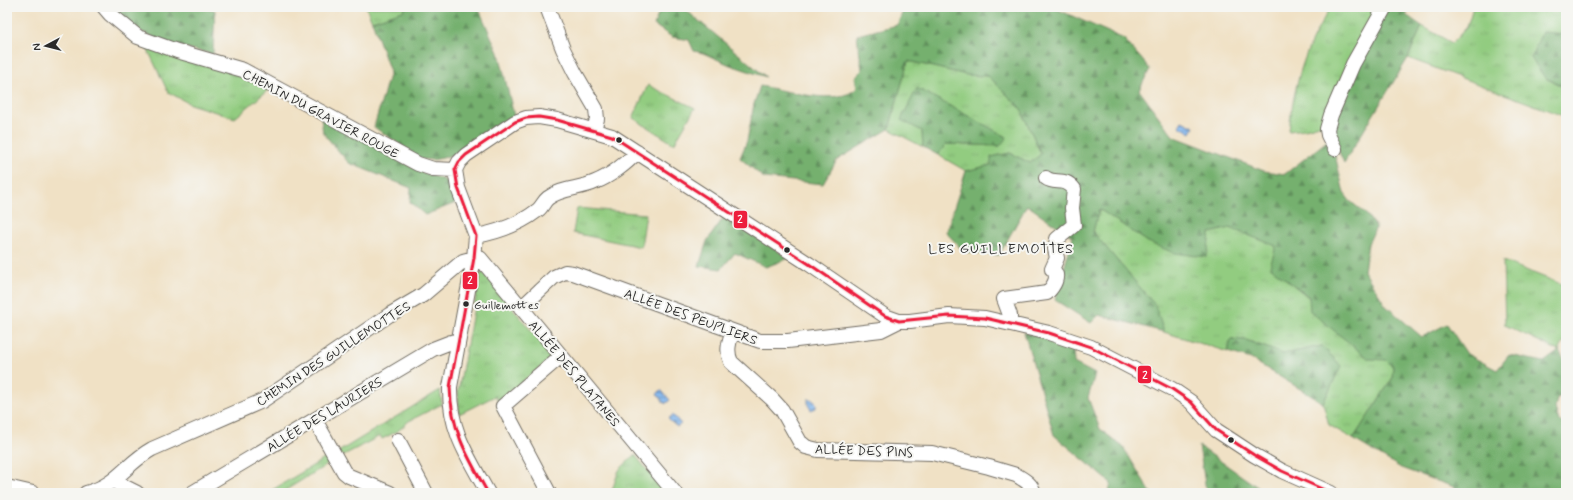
<svg xmlns="http://www.w3.org/2000/svg" width="1573" height="500" font-family="Mynerve,sans-serif">
	<style>
		.grass { fill: url(#grass-tufts); stroke: #5e7c56 }
		.forest { fill: url(#forest-firs); stroke: #506e4c }
		.water { fill: url(#water-rules); stroke: #55708c }
		.lines { fill: none; stroke-linecap: round; stroke-linejoin: round }
		.minor-casing { stroke: #706b61; stroke-width: 16 }
		.minor { stroke: #fff; stroke-width: 14 }
		.bus-1-casing { stroke: #f6f6f2; stroke-width: 6 }
		.bus-1 { stroke: #ed1e3c; stroke-width: 3 }
		.bus-dot { fill: #2b2b2b; stroke: #f6f6f2; stroke-width: 1.5 }
		.labels { text-anchor: middle; stroke-width: 4; stroke-linejoin: round; paint-order: stroke }
		.bus-label { font-size: 12px; fill: #2b2b2b; stroke: #f6f6f2; text-anchor: start }
		.street-label { font-size: 13px; fill: #2b2b2b; stroke: #f6f6f2 }
		.neighbourhood-label { font-size: 14px; letter-spacing: 1px; fill: #2b2b2b; stroke: #f6f6f2 }
		.line-badge { stroke: #f6f6f2; stroke-width: 1.5 }
		.badge-label { font-size: 11px; text-anchor: middle; font-weight: bold; fill: #fff }
	</style>
	<defs>
		<pattern id="grass-tufts" width="24" height="20" patternUnits="userSpaceOnUse"><rect width="24" height="20" fill="#92cc80"/><path d="M3 7l-1-3M5 7V3M7 7l1-3M15 17l-1-3M17 17v-4M19 17l1-3" fill="none" stroke="#7eaf6f"/></pattern>
		<pattern id="forest-firs" width="22" height="20" patternUnits="userSpaceOnUse"><rect width="22" height="20" fill="#75b06e"/><path d="M5 1l3.5 6h-7zM16 11l3.5 6h-7z" fill="#608f5b"/></pattern>
		<pattern id="water-rules" width="6" height="5" patternUnits="userSpaceOnUse"><rect width="6" height="5" fill="#7fb4ed"/><path d="M0 2.5h6" fill="none" stroke="#6893c0"/></pattern>
	</defs>
	<rect width="100%" height="100%" fill="#f6f6f2"/>
	<filter id="ink" filterUnits="userSpaceOnUse"><feTurbulence type="fractalNoise" baseFrequency=".025" numOctaves="2"/><feDisplacementMap in="SourceGraphic" scale="8" xChannelSelector="R" yChannelSelector="G"/><feConvolveMatrix kernelMatrix="1 2 1 2 8 2 1 2 1" color-interpolation-filters="sRGB"/></filter>
	<filter id="wash" filterUnits="userSpaceOnUse"><feTurbulence type="fractalNoise" baseFrequency=".012" numOctaves="4" result="noise"/><feDisplacementMap in="SourceGraphic" scale="16" xChannelSelector="R" yChannelSelector="G"/><feGaussianBlur stdDeviation="0.9" result="paint"/><feColorMatrix in="noise" values="0 0 0 0 0 0 0 0 0 0 0 0 0 0 0 0 0 1.4 0 .05"/><feComposite in="paint" operator="in"/></filter>
	<g filter="url(#wash)">
		<rect width="100%" height="100%" fill="#f0e1c5"/>
		<!-- grass -->
		<path class="grass" d="M366,7H406L403,11L372,21Z
			M1331,7H1382L1323,124L1305,129L1289,131C1294,83 1305,47 1331,7Z
			M1473,7H1566V34L1542,32L1545,78L1566,88V117L1408,58L1422,26L1452,43L1467,27Z
			M147,48L226,70L243,77L268,90L235,118L190,104L168,92Z
			M908,61L967,75L988,76L1021,109L1041,154L1030,163L1010,153L992,157L991,165L966,171L938,155L946,144L1000,146L922,131L923,147L889,129Z
			M648,85L695,108L674,144L633,118Z
			M577,208L646,214L641,247L573,233Z
			M1099,209L1148,242L1210,233L1230,228L1277,246L1271,267L1386,360L1393,367L1392,379L1353,439L1329,425L1323,403L1341,366L1322,346L1283,354L1246,340L1231,339L1228,352L1164,332L1154,305L1093,232Z
			M1503,261L1566,286V338L1559,351L1505,325Z
			M481,270L553,357L498,401L495,396L459,414L458,392Z
			M440,390L442,404L409,421L398,431L382,439L380,436L342,456L338,452Z
			M635,455L666,493H611L619,470Z
			M329,456L333,461L281,493H267Z"/>
		<!-- forest -->
		<path class="forest" d="M110,7H201L215,10L213,54L168,44L138,30Z
			M406,7H446L448,10L455,7H478L500,57L514,116L457,153L443,158L432,160L421,159L374,127L390,72L372,21L403,11Z
			M661,7H689L687,11L766,77L730,65L703,53L694,51L689,40L672,37L654,25Z
			M905,7H1052L1124,39L1150,69L1139,90L1173,136L1264,171L1285,174L1327,141L1336,159L1344,193L1350,201L1366,214L1376,227L1368,244L1364,271L1386,306L1422,337L1447,324L1467,354L1497,370L1509,355L1544,362L1559,351L1566,363V394L1557,398L1555,408L1558,418L1566,428V493H1462L1454,487L1401,468L1353,439L1392,379L1393,367L1386,360L1369,359L1310,311L1309,297L1270,267L1276,246L1230,228L1210,233L1207,257L1174,253L1148,242L1099,209L1093,232L1155,305L1164,332L1099,315L1091,323L1055,300L1073,237L1027,205L999,255L964,252L946,232L966,171L991,165V157L1010,153L1030,163L1041,154L1021,109L988,76L967,75L908,61L889,129L837,160L823,184L764,178L740,158L747,141L754,104L760,86C784,90 839,107 857,88L855,77L862,70L857,35L897,25Z
			M1389,7H1411L1406,15L1422,26L1408,58L1344,163L1333,138L1332,129L1351,75Z
			M1542,32L1566,34V87L1545,78L1531,58Z
			M917,88L1007,137L1000,146L946,144L938,155L923,147L922,131L901,120Z
			M321,117L422,172L447,181L453,187L458,202L425,215L410,202L411,188L349,163L323,133Z
			M724,217L789,258L766,267L735,253L721,269L699,266L707,241Z
			M1024,332L1073,346L1074,363L1095,374L1088,398L1100,429L1123,447L1151,493H1109L1111,483L1054,435Z
			M1231,339L1246,340L1283,354L1322,346L1341,366L1323,403L1251,359L1228,352Z
			M1199,446L1266,493H1204L1206,490Z"/>
		<!-- water -->
		<path class="water" d="M1182,121L1194,127L1191,133L1179,126Z
			M661,390L670,400L665,404L657,394Z
			M808,399H811L816,403V408L811,410L808,405Z
			M673,415L681,424L677,427L668,419Z"/>
	</g>
	<g filter="url(#ink)">
		<g class="lines">
			<!-- minor casing -->
			<g class="minor-casing">
				<path id="minor" d="M104,7L110,14L138,37L177,51L243,70L418,164L433,169L455,170
					M547,7L563,49L575,73L596,109L597,119L594,130
					M1335,149L1328,135L1327,129L1331,115L1353,64L1385,7
					M476,236C499,232 520,224 538,210C542,207 544,201 548,198C561,188 580,189 595,182C609,177 627,163 637,152
					M521,308L554,277L565,272L573,273L760,341H788L881,330L899,321
					M1010,323V315L1004,299L1047,293C1053,287 1061,276 1052,269L1057,258L1055,249L1057,239L1074,225L1072,208L1074,189C1064,176 1055,185 1046,178
					M732,332C729,343 726,351 731,362L772,399L782,410L800,442L806,447L818,450L932,453L989,467L1016,475C1024,480 1031,483 1034,493
					M315,420L344,472L349,476L390,493
					M398,440L426,493
					M113,481L137,493
					M7,487L33,493
					M86,493C118,485 125,464 152,449L262,401L389,315L423,295L463,261L474,258H480L675,493
					M192,493L433,349L451,342L458,343
					M488,493C468,457 449,430 450,387L474,258L476,236L458,188L455,170L459,162L466,155L515,122L526,118L539,117L557,120L612,136L809,264L885,316L899,321H910L949,316L985,318L1049,333L1091,347L1172,389L1191,402L1216,430L1254,455L1282,471L1331,493
					M549,493L503,406L561,356"/>
			</g>
			<!-- minor -->
			<use href="#minor" class="minor"/>
			<!-- bus-1 casing -->
			<g class="bus-1-casing">
				<path id="bus-1" d="M488,493C467,456 451,430 450,387L474,258L476,236L458,188L455,170L459,162L466,155L515,122L526,118L539,117L557,120L612,136L809,264L885,316L899,321L949,316L985,318L1049,333L1091,347L1172,389L1191,402L1216,430L1254,455L1282,471L1331,493"/>
			</g>
			<!-- bus-1 -->
			<use href="#bus-1" class="bus-1"/>
		</g>
	</g>
	<!-- markers -->
	<g class="bus-dot">
		<circle cx="619" cy="140" r="3.5"/>
		<circle cx="787" cy="250" r="3.5"/>
		<circle cx="466" cy="304" r="3.5"/>
		<circle cx="1231" cy="440" r="3.5"/>
	</g>
	<g class="labels">
		<!-- bus labels -->
		<g class="bus-label">
			<text x="474" y="309">Guillemottes</text>
		</g>
		<!-- street labels -->
		<g class="street-label">
			<text transform="translate(321 113) rotate(28)" y="5">CHEMIN DU GRAVIER ROUGE</text>
			<text transform="translate(691 316) rotate(20)" y="5">ALLÉE DES PEUPLIERS</text>
			<text transform="translate(333 353) rotate(-33)" y="5">CHEMIN DES GUILLEMOTTES</text>
			<text transform="translate(575 373) rotate(50)" y="5">ALLÉE DES PLATANES</text>
			<text transform="translate(324 414) rotate(-31)" y="5">ALLÉE DES LAURIERS</text>
			<text transform="translate(864 450) rotate(2)" y="5">ALLÉE DES PINS</text>
		</g>
		<!-- neighbourhood labels -->
		<g class="neighbourhood-label">
			<text x="1001" y="253">LES GUILLEMOTTES</text>
		</g>
	</g>
	<g class="line-badge">
		<rect x="733" y="210" width="15" height="19" rx="4" fill="#ed1e3c"/>
		<rect x="462" y="271" width="16" height="19" rx="4" fill="#ed1e3c"/>
		<rect x="1137" y="365" width="15" height="19" rx="4" fill="#ed1e3c"/>
	</g>
	<g class="badge-label">
		<text x="740" y="223">2</text>
		<text x="470" y="284">2</text>
		<text x="1145" y="379">2</text>
	</g>
	<!-- margin -->
	<rect width="1573" height="500" fill="none" stroke="#f6f6f2" stroke-width="24"/>
	<!-- north arrow -->
	<g transform="translate(46 46) rotate(263)" stroke="#f6f6f2" stroke-width="3" paint-order="stroke">
	<path d="M0-3L7 15L0 10L-7 15Z" fill="#2b2b2b"/>
	<text y="-6" font-size="11" font-weight="bold" text-anchor="middle" fill="#2b2b2b">N</text>
	</g>
</svg>
